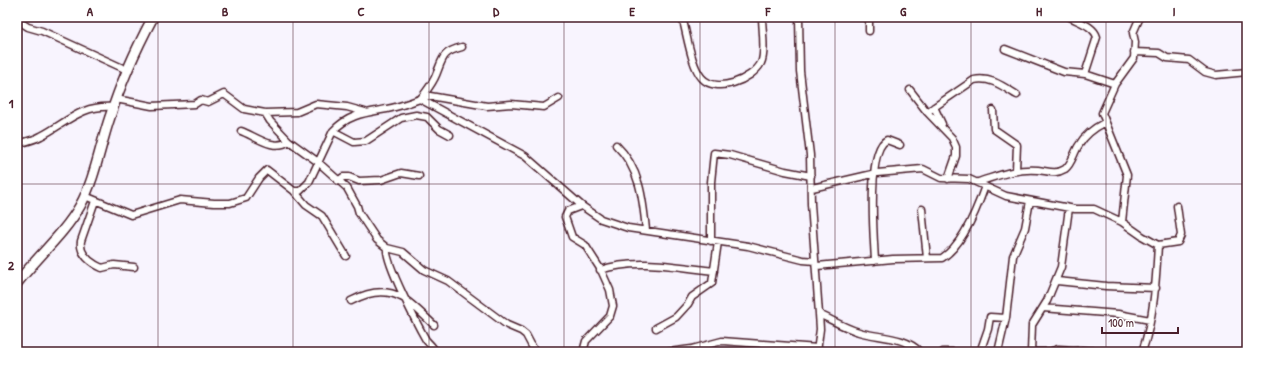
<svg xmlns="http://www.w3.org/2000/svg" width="1264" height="369" font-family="'Patrick Hand',sans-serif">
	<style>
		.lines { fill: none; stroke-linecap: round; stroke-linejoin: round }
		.street-casing { stroke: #4a1f2b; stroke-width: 9 }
		.secondary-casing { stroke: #4a1f2b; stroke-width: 12 }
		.street { stroke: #fff; stroke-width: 6 }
		.secondary { stroke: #fff; stroke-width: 9 }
		.grid { fill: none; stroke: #4a1f2b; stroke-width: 1; stroke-opacity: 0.55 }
		.neatline { fill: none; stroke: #4a1f2b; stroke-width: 1.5 }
		.grid-label { font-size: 13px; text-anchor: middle; font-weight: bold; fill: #4a1f2b }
	</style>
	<rect width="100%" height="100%" fill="#f8f4fe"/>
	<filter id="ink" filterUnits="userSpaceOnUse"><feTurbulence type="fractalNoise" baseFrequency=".025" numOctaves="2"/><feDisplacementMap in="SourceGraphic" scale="8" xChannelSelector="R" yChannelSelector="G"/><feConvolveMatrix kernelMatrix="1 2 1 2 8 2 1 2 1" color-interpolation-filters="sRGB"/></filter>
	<g filter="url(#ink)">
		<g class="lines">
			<!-- street casing -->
			<g class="street-casing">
				<path id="street" d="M682,17C687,34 691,66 702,78C716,94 752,80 761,63C766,53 762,28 762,17
					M799,17L800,71L810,155L811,204L819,314L820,329L817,352
					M869,17V31
					M1070,17C1079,22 1094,26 1097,37L1085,74
					M17,20L28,27L42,31L127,70
					M1005,49L1064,72L1085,74L1115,84
					M1134,52L1159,53L1167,58L1189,60L1205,72L1216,75L1247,72
					M910,90L927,112L952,138L956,147V156L948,179
					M422,97C427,90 433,83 436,75C443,58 442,52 462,47
					M116,99L152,106L195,104L201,100L208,102L224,94L244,109L265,113L297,112L316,104L347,107L365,112
					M420,99L422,97L430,96L487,106L511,104L544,107L559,98
					M934,107L942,124
					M993,110L994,129L1017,145L1016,170
					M927,112L974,80C990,76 1004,87 1017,95
					M265,113L270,121L289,141L318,162L347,188L357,206L359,213L377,240L387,248L403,252L424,270L448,281L507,325L521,331L526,335L535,352
					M241,131C255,136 274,152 289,141
					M333,131L354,142L366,141L401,118L416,115L427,117L439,129L450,135
					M17,144C25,142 34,140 41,136C68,122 80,105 113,107
					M616,145C640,168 643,199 646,230
					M338,181L343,177H349L359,181L381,180L401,173L419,176
					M978,182C998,176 1016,168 1038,170C1048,171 1055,175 1065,169C1072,164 1074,152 1079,145C1085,135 1094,128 1104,123
					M812,188L877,173L923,169L941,178L969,179L1006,196L1075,209H1094L1122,222L1142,236L1158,245L1178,242L1181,235L1177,206
					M294,191L306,205L322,216L346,256
					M85,196L131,215L180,200L214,203H230L246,198L259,178L267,170L294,191H300L309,182L333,131C349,114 366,113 387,109C398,107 409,103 420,99L525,156L582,206L601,219L628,228L748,246L803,260L815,261
					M95,201L81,241C79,254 91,263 102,268L114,265L134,267
					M581,206L568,211L565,217L572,237L585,245L601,270L610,290L613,306L610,316L586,341L583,352
					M922,209L927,258
					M1122,222L1127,175L1102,113L1115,84L1134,58L1135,42L1133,33L1140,17
					M711,241V182L714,153L730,155L785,171L811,176
					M387,248C384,260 418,326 426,340C429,344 434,347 435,352
					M875,261C874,239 866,149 887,140L900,145
					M817,266L893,259L942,258C963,245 977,209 985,186
					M600,270C637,258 677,267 714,271
					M1057,281L1106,286L1156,288
					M351,301C366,293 384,288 401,297C409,300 426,318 434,325
					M1043,308L1118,314L1150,320
					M819,314C832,320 845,328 859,332C879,338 905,336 920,352
					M656,328L676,317L688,304L692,297L712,283L718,242
					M669,352L692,349L722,341L818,348
					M943,352H952
					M980,352L988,329L990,317L1006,318
					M998,352L1006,318L1013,256L1025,228L1030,201
					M1031,352L1032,325L1047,301L1061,267L1069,208
					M1032,352H1047
					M1049,352L1058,349L1117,352
					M1142,352C1154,318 1156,281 1158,245"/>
			</g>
			<!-- secondary casing -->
			<g class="secondary-casing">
				<path id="secondary" d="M17,283C37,257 64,234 80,206C95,179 100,146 110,117C121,82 136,49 153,17"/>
			</g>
			<!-- street -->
			<use href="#street" class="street"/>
			<!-- secondary -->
			<use href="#secondary" class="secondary"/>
		</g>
	</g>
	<!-- grid -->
	<path class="grid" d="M158,17V352M293,17V352M429,17V352M564,17V352M700,17V352M835,17V352M971,17V352M1106,17V352M17,184H1247"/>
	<!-- margin -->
	<rect width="1264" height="369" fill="none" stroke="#fff" stroke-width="44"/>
	<!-- scale -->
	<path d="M1102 327v6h76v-6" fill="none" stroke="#4a1f2b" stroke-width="2"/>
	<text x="1108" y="327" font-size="12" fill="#4a1f2b" stroke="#ffffff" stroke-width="3" paint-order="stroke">100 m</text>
	<rect x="22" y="22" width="1220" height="325" class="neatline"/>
	<g class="grid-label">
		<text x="90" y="16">A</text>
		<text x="225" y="16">B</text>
		<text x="361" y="16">C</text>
		<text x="496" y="16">D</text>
		<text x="632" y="16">E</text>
		<text x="768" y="16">F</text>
		<text x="903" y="16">G</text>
		<text x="1039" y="16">H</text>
		<text x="1174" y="16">I</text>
		<text x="11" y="108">1</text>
		<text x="11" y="270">2</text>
	</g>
</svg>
